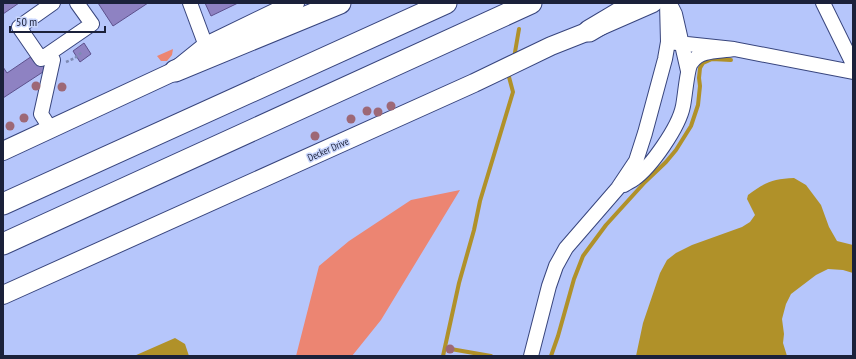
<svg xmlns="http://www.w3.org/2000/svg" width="856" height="359" font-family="'PT Sans Narrow',sans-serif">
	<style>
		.green { fill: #ec8572 }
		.water { fill: #b09129 }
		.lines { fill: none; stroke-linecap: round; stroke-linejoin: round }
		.stream { stroke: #b09129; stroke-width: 4 }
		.building { fill: #8e82c2; stroke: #5d518d }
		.minor-casing { stroke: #38457d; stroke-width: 16 }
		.major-casing { stroke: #38457d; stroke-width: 20 }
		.highway-casing { stroke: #38457d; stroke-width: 23 }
		.path { stroke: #7d8ab4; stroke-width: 2.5; stroke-dasharray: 3 2; stroke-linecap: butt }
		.minor { stroke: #fff; stroke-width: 14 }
		.major { stroke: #fff; stroke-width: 18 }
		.highway { stroke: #fff; stroke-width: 21 }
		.tree { fill: #9d6876 }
		.labels { text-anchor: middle; stroke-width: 3; stroke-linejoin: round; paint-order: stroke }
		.street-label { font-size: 10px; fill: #1b213a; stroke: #c7d4fc }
	</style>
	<rect width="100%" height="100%" fill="#b6c6fb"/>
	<!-- green -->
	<path class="green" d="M173,49L172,55L167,61H161L157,56Z
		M460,190L381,320L352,356H296L319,266L349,241L411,200Z"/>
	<!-- water -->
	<path class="water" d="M794,178L806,185L821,205L829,227L837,241L853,245V273L843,270L828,269L816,275L791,294L786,304L782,319L784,334L783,343L787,356H636L643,323L660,273L667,260L676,253L692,245L742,227L750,222L755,215L747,199L748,195C765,182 773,179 794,178Z
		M175,338L185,344L189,356H134Z"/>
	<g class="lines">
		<!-- stream -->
		<path class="stream" d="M514,58L519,29
			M445,348L491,356
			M443,356L459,283L474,230L480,201L513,92L509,77L510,71
			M551,356L558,336L574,279L583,256L606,225L645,182L666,162L676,150L691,126L698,105L700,86L699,78L700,68L703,63L712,59L731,60"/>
	</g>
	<!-- building -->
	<path class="building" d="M3,3H19L3,14Z
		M98,3H148L113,26Z
		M205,3H238L211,16Z
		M84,43L91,54L80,62L73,51Z
		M35,54L46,70L3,98V67L7,73Z"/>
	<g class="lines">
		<!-- minor casing -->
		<g class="minor-casing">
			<path id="minor" d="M53,3L19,27L41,59L92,24L77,3
				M190,3L206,46
				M823,3L853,64
				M672,8L675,14L688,71
				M668,42L734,49L853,72
				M50,128L41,114L53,60L50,54
				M624,185C627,183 631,181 634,179C651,167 679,127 683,106C685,97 687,67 692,62C701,49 721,52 734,49
				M531,356L549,286L556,266L566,248L618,188L636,161L645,133L665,59L668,42L667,3"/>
		</g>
		<!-- major casing -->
		<g class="major-casing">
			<path id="major" d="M3,151L175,71L206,46L295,3
				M3,295L474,83L551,46L589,31L653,3"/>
		</g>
		<!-- highway casing -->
		<g class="highway-casing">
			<path id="highway" d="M589,31L636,3
				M175,71L340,3
				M3,204L446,3
				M3,244L531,3"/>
		</g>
		<!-- path -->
		<path class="path" d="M66,62L75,58L82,52"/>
		<!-- minor -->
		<use href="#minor" class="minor"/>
		<!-- major -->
		<use href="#major" class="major"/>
		<!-- highway -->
		<use href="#highway" class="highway"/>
	</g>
	<!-- trees -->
	<g class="tree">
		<circle cx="36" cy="86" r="4.5"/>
		<circle cx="62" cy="87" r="4.5"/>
		<circle cx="391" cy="106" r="4.5"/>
		<circle cx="367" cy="111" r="4.5"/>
		<circle cx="378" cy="112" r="4.5"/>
		<circle cx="24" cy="118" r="4.5"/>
		<circle cx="351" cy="119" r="4.5"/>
		<circle cx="10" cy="126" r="4.5"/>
		<circle cx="315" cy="136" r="4.5"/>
		<circle cx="450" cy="349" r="4.5"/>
	</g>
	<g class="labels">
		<!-- street labels -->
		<g class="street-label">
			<text transform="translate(328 149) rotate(-24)" y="4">Decker Drive</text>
		</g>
	</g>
	<!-- border -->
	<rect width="856" height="359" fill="none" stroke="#1b213a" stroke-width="8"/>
	<!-- scale -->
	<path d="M10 26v6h95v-6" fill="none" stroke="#1b213a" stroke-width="2"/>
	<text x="16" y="26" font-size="12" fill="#1b213a" stroke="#c7d4fc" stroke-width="3" paint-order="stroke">50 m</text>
</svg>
